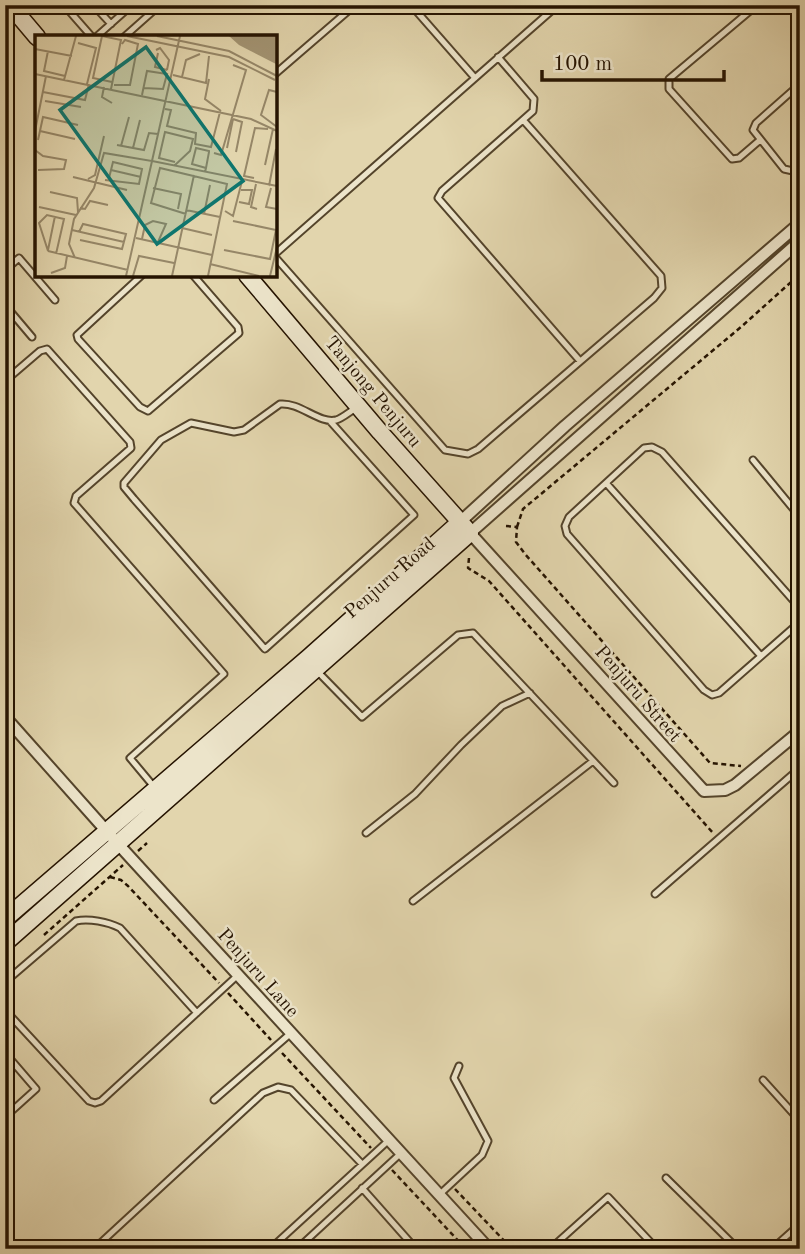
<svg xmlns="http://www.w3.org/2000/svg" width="805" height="1254" font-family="'Old Standard TT',serif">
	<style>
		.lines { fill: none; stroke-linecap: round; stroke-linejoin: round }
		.lane-casing { stroke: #54442b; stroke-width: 9 }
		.street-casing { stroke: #54442b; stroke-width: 14 }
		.secondary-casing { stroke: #251300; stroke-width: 19 }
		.path { stroke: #251300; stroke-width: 2.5; stroke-dasharray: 5 3.5; stroke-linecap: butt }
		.lane { stroke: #ece4ca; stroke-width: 5 }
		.street { stroke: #ece4ca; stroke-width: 10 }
		.secondary { stroke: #ece4ca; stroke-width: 16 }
		.labels { text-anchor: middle; stroke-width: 5; stroke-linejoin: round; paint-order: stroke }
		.street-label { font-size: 19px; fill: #251300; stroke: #ece4ca }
		.inset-road { fill: none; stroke: #968768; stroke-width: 2 }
		.view { fill: #0f766e; fill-opacity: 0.15; stroke: #0f766e; stroke-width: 3.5 }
		.inset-edge { fill: none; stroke: #251300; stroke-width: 3.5 }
	</style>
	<rect width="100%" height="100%" fill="#e2d5ad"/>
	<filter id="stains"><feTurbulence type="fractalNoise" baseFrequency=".00286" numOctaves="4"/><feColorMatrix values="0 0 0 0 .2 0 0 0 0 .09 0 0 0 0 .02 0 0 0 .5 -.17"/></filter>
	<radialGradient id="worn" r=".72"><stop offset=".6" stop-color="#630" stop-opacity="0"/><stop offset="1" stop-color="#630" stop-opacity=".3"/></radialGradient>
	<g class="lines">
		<!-- lane casing -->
		<g class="lane-casing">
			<path id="lane" d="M64,5L92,37
				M411,5L475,78
				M757,5L669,79V89L732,159L739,158L760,140
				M789,5L800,18
				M98,10L111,24
				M96,37L132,5
				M124,37L160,5
				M498,57L534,99L533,111L442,191L438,198L580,361
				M275,74L355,5
				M800,84L756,123L753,130L784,169L793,171L800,165
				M275,254L558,5
				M275,257L445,450L468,454L478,449L654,298L662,288L661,276L524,121
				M5,270L19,258L55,300
				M142,275L77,335L78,339L140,407L148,411L239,333L238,327L193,275
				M5,305L32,337
				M5,381L40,351L47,349L130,442L131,448L76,496L74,503L224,674L130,758L155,788
				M330,421L414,515L265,649L134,499L124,487V483L161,440L191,423L234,432L244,430L280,404C300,402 319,424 336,420C343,418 349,412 356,408
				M753,460L800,517
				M606,483L761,656
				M800,608L662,452L652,447L644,448L569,517L565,526L567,534L704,690L712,695L719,693L800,622
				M318,672L362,717L458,635L473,633L614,783
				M366,833L415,794L461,745L502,706L530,693
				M655,894L800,768
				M413,901L593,761
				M5,982L76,921C89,918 108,922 120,928L197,1013
				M5,1010L89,1101L95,1103L101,1101L238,975
				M5,1053L36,1089L5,1117
				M763,1080L800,1121
				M214,1100L291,1033
				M666,1178L738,1249
				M362,1188L416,1249
				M439,1195L482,1155L488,1141L454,1078L459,1066
				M94,1249L263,1093L278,1087L291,1090L362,1164
				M270,1249L389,1140
				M297,1249L400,1154
				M550,1249L608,1197L657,1249
				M772,1249L800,1224"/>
		</g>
		<!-- street casing -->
		<g class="street-casing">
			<path id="street" d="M800,241L470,533L704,791L725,790L735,785L800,731
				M460,522L565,426L800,223
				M5,717L118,844L489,1249"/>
		</g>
		<!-- secondary casing -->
		<g class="secondary-casing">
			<path id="secondary" d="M10,5L37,37
				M5,919L309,657L460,522
				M5,943L470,533L380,432L247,275"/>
		</g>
		<!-- path -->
		<path class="path" d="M506,526L517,527L516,542L525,554L710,763L741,766
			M517,527L523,509L741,327L800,274
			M469,558L468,568L489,581L713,833
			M138,851L147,843
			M110,877L121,880L128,886L219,983
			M44,935L123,865
			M228,993L271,1040
			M282,1053L371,1148
			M392,1170L466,1249
			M455,1189L512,1249"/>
		<!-- lane -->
		<use href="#lane" class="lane"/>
		<!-- street -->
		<use href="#street" class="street"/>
		<!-- secondary -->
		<use href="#secondary" class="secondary"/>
	</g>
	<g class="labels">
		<!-- street labels -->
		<g class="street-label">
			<text transform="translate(374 391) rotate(50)" y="7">Tanjong Penjuru</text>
			<text transform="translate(389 577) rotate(-41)" y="7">Penjuru Road</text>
			<text transform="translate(639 693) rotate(49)" y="7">Penjuru Street</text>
			<text transform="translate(259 972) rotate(48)" y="7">Penjuru Lane</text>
		</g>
	</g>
	<!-- overview -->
	<g transform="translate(35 35)">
		<rect width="242" height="242" fill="#e2d5ad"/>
		<path d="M194,1H241V29L204,10Z" fill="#a29372"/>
		<path class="inset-road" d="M92,1L194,22L240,45M122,1L194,16L242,41M145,1L117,126L242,151M43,8L61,13L52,49M0,14L37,21M121,15L125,13L134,25L132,35M13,16L9,36L30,41M123,18L120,32L132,35M0,39L216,84L242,96M138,40L171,48L174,21M147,42L151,25L165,19M174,44L170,64L186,76M29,45L41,1M79,50H95L103,9L90,5L87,9M69,52L67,62L77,68M76,54L86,5L67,1L58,43L77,47M8,57L50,65L54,49M242,57L234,55L226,80L242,92M107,60L112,36L132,39L128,54L109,53M10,66L46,72M130,74L136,75L132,91L161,98L160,109L176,112L185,77M198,84L207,87L201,117M0,96L11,41M5,96L40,104M3,105L8,82L43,90M82,110L109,115L114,98L123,99M86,111L94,82M98,113L105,85M192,113L198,84M0,115L8,121L31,125L29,134L3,135M179,118L186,120L211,35L198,30M230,130L238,94M139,131L155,116L158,104L130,97L124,123L140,127M76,135L106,142M170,137L171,133L174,117V116L161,113L157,129L171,133M38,142L92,155M219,143L209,141L220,93L233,94M53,144L60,140L69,101M70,145L104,149L107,134L78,127L74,143M221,149L216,172L222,174M234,151L241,114M118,153L146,159L143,174M236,153L231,172L242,174M15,157L42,163L43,177M204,167L214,169L217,155H206M4,172L41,180M45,173L50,174L55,166L73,170M151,175L185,182M190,176L198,181L207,146M151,179L116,168L125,133L192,149L173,241M169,179L175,150M147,193L177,200M37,195L89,207M44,197L48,189L91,199L87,214L45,205M101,203L177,220M107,204L110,190L118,186L131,189L123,207M13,215L20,181M189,215L235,224L241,195L198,186M13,216L4,188L12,180L29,184L21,219M13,216L93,235M40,223L34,209L39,184L59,153L69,118L117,126L91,241M175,229L224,241M16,238L30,233L32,221M98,241L104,221L139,228M137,241L159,140M235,241L242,212"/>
		<path class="view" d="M111,12L208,146L122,209L25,75Z"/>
		<rect width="242" height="242" class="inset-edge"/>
	</g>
	<!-- margin -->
	<rect width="805" height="1254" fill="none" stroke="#e2d5ad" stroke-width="28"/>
	<rect x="7" y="7" width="791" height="1240" fill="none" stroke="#251300" stroke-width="3.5"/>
	<rect x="14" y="14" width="777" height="1226" fill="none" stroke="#251300" stroke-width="2"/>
	<!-- scale -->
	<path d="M542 70v10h182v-10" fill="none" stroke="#251300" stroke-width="3.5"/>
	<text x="553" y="70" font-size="21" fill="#251300" stroke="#ece4ca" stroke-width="5" paint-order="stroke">100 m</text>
	<rect width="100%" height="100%" filter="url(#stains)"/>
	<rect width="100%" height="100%" fill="url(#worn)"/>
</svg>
